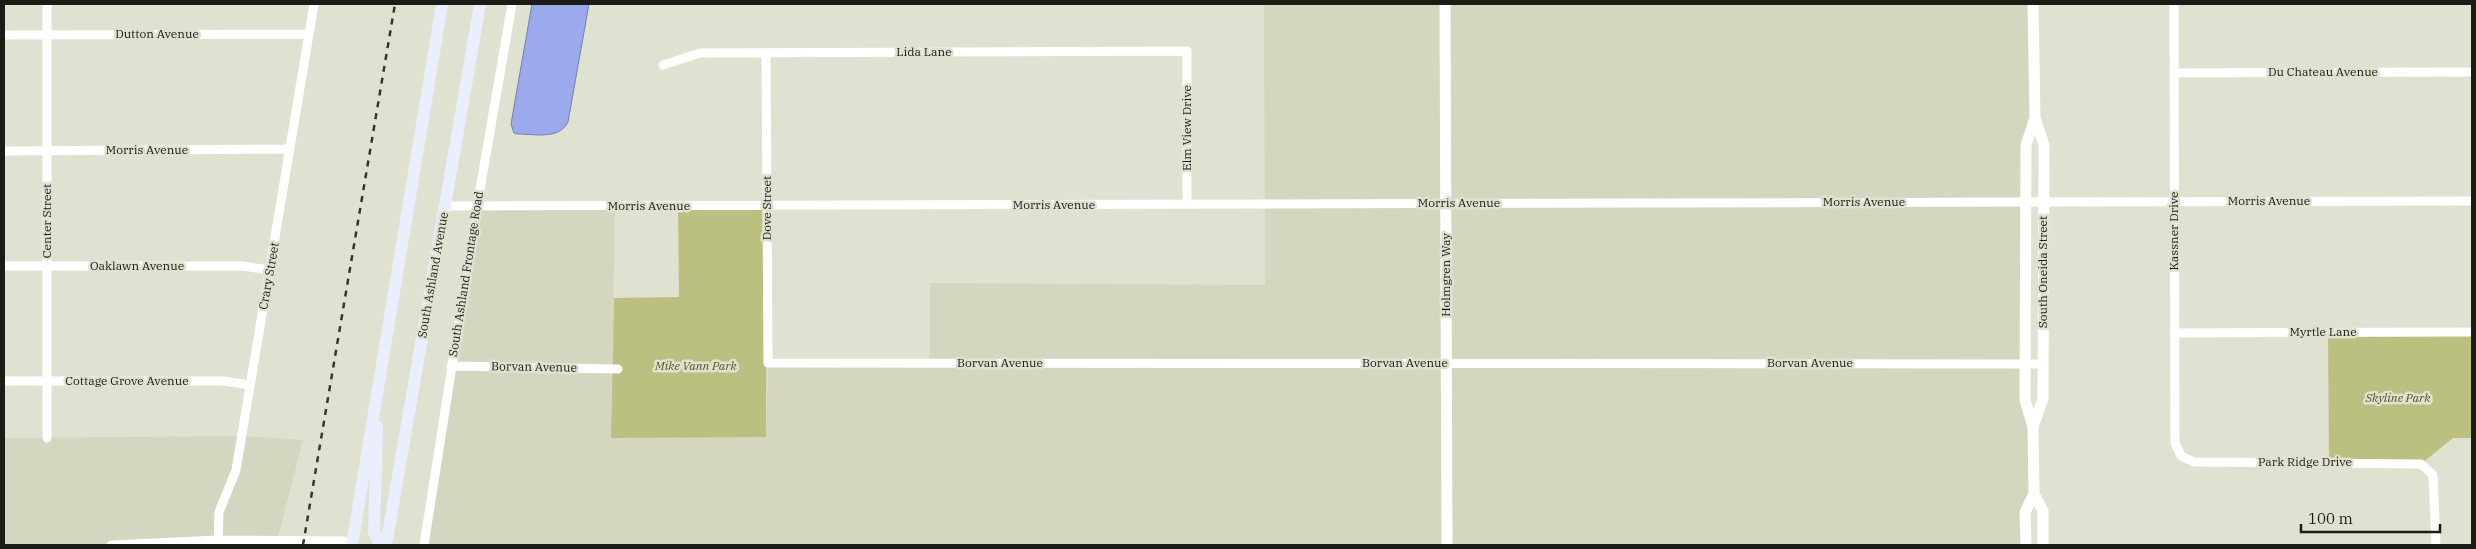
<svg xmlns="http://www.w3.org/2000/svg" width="2476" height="549" font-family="'IBM Plex Serif',serif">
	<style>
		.built { fill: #d4d6c0 }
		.green { fill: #bbc080 }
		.water { fill: #9aaaec; stroke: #747fac }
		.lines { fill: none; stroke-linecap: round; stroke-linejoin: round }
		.minor { stroke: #fff; stroke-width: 9 }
		.tertiary { stroke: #fff; stroke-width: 11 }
		.secondary { stroke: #eaeefe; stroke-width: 12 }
		.rail { stroke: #35372f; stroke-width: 2.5; stroke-dasharray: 6 6; stroke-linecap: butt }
		.labels { text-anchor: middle; stroke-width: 5; stroke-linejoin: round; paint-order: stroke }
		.street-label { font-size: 12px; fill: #1b1c16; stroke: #e0e2d1 }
		.park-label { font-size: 12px; font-style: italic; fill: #52551e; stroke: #e0e2d1 }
	</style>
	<rect width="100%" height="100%" fill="#e0e2d1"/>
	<!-- built -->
	<path class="built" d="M1264,4H2033L2035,118L2026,145L2025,363L2034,494L2025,512L2026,545H424L477,207L615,206L611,437H766L768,363H930V283L1265,285Z
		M242,436L303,440L276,545H4V438Z"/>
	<!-- green -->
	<path class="green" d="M678,206H767L766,437L611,438L614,298L679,297Z
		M2328,332H2472V438H2453L2421,464L2329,462Z"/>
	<!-- water -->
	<path class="water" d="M532,4H589L568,122C559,140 535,134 518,134L514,133L511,124Z"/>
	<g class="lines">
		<!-- minor -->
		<path class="minor" d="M2174,4L2175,443L2181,456L2194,462L2421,464L2433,475L2436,545
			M4,35L309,34
			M766,53L768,363L2043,364
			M663,65L700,53L1187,51V204
			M2174,73L2472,72
			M4,151L290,149
			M446,206L2472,201
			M4,266H243L269,270
			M2174,333L2472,332
			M451,366L618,369
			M4,381H223L250,385
			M47,438V4
			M111,545L218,540L343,541L351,545
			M218,545L219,512L236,470L314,4
			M424,545L477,207L512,4"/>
		<!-- tertiary -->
		<path class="tertiary" d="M1445,4L1447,545
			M2035,118L2026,145L2025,400L2033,427L2034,494L2043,511V545
			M2033,427L2043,399L2044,145L2035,118L2033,4
			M2026,545L2025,512L2034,494"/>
		<!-- secondary -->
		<path class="secondary" d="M377,426L374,533L381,545
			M352,545L442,4
			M386,545L480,4"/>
		<!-- rail -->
		<path class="rail" d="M303,545L395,4"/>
	</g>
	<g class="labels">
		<!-- street labels -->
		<g class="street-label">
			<text x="157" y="38">Dutton Avenue</text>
			<text x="924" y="56">Lida Lane</text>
			<text x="2323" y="76">Du Chateau Avenue</text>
			<text transform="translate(1187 128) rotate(-90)" y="4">Elm View Drive</text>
			<text x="147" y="154">Morris Avenue</text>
			<text x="2269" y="205">Morris Avenue</text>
			<text x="1864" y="206">Morris Avenue</text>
			<text x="1459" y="207">Morris Avenue</text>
			<text x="1054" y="209">Morris Avenue</text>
			<text x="649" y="210">Morris Avenue</text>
			<text transform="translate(767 208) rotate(-90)" y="4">Dove Street</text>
			<text transform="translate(47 221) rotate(-90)" y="4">Center Street</text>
			<text transform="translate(2174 231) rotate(-90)" y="4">Kassner Drive</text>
			<text x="137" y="270">Oaklawn Avenue</text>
			<text transform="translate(2043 272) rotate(-90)" y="4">South Oneida Street</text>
			<text transform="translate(466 274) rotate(-81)" y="4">South Ashland Frontage Road</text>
			<text transform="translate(433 275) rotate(-80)" y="4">South Ashland Avenue</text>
			<text transform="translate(1446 275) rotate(-90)" y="4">Holmgren Way</text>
			<text transform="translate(269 276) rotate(-80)" y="4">Crary Street</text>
			<text x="2323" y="336">Myrtle Lane</text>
			<text x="1000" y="367">Borvan Avenue</text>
			<text x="1405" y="367">Borvan Avenue</text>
			<text x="1810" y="367">Borvan Avenue</text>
			<text transform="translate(534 367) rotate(1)" y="4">Borvan Avenue</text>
			<text x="127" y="385">Cottage Grove Avenue</text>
			<text x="2305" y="466">Park Ridge Drive</text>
		</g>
		<!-- park labels -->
		<g class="park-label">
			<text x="696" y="370">Mike Vann Park</text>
			<text x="2398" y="402">Skyline Park</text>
		</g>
	</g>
	<!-- border -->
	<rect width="2476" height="549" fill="none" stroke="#1b1c16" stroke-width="10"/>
	<!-- scale -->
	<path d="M2301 524v8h139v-8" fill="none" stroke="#1b1c16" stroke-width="2.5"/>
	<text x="2308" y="524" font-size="15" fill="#1b1c16" stroke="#e0e2d1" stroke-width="4" paint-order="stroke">100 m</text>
</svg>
